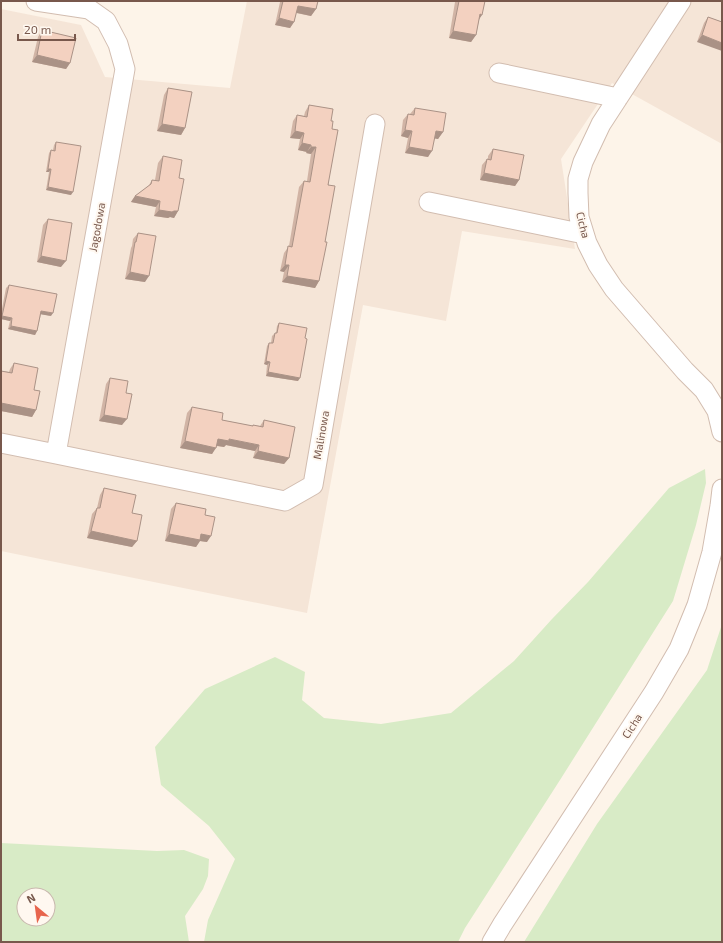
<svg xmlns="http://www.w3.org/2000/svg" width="723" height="943" font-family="'Exo 2',sans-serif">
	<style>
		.residential { fill: #f5e5d7 }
		.green { fill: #d8ebc6; fill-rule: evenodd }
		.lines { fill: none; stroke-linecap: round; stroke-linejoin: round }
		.minor-casing { stroke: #d2bdb0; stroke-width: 21 }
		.minor { stroke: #fff; stroke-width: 19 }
		.wall { fill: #d1b4a5 }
		.shaded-wall { fill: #aa9286 }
		.building { fill: #f3d1c0; stroke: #aa9286 }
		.labels { text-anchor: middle; stroke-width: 4; stroke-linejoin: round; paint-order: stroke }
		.street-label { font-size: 11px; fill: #78584c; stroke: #fff8f0 }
	</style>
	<rect width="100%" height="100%" fill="#fdf4e9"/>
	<!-- residential -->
	<path class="residential" d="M247,1H722V144L612,83L561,159L575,249L462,231L446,321L363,305L307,613L1,551V9L81,25L105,77L230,88Z"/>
	<!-- green -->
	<path class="green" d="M705,469L706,483L696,525L673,601L560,780L465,928L458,942H204L208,920L235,859L209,826L161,785L155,747L205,689L275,657L305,672L302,700L324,718L381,724L451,713L514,661L552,619L588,582L669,488Z
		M722,624V942H524L597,824L707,670Z
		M1,843L157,851L184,850L209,859L208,876L203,889L185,916L189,942H1ZM24,895H48V919H24Z"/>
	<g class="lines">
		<!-- minor casing -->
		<g class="minor-casing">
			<path id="minor" d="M681,1L601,124L583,162L578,179V193L579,217L587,243L598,265L614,289L685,371L704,390L717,411L722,432
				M499,73L618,98
				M429,202L584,234
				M1,443L56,454L125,69L118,44L106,21L89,9L36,1
				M56,454L285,501L313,485L375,124
				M492,942L502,925L654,692L679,649L697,605L712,552L720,506L722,489"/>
		</g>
		<!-- minor -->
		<use href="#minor" class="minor"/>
	</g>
	<!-- wall -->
	<path class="wall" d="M275,1H318L316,9L311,16L296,13L294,22L290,28L275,25L280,2Z
		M456,1H485L479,20L476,35L471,42L449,38L455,2Z
		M708,17L722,22L697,42L704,23Z
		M42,30L70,63L66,69L32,62L38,37Z
		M168,88L185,128L181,135L157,131L164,95Z
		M309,105L331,121L332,129L325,242L319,281L315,288L282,282L284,272L280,271L284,253L289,246L299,187L304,181H307L311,154L306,153L307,152L298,150L300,139L290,138L293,121L297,115L304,116L305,112Z
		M415,108L443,132L438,139L435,138L428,157L405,153L408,138L401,136L403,120L408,114H410Z
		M56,142L71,195L46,190L49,172H46L49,153L51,150H53L54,145Z
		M493,149L519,180L515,186L480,180L482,165L487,159H488V156Z
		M163,156L179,178L178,211L174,218L170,217L168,218L154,216L156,207L131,202L135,196L148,187L152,180H155L158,163Z
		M48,219L61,267L37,262L43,225Z
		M138,233L145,282L125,279L131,248L132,246L133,239Z
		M9,285L51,316L41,314L37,331L35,335L8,329L10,321L1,319V314L6,288Z
		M279,323L305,338L298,381L266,376L267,365L264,364L267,346L269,343H271L272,336L275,333H276L277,326Z
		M14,363L34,390L36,410L32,417L1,411V371L9,372L10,369Z
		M110,378L126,393L122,425L99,421L106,384Z
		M192,407L222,420L252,426L253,425L260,426L264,420L289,458L284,464L253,458L255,451L226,445L224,447L216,446L212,454L180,448L187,413Z
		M104,488L132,513L137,541L132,547L87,538L92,514L97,508L100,495Z
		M176,503L205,515L207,542L200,541L196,547L165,541L171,509Z"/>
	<!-- shaded-wall -->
	<path class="shaded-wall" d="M298,6L316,9L311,16L293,12Z
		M480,14L482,15L478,21Z
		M279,18L294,22L290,28L275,25Z
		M453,31L476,35L471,42L449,38Z
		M702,35L722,43V51L697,42Z
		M37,55L70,63L66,69L32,62Z
		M162,124L185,128L181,135L157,131Z
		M405,130L412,131L408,138L401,136Z
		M295,131L304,133L300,139L290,138Z
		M436,131L443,132L438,139L431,138Z
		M302,143L311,145L307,152L298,150Z
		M311,147H316L311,154L306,153Z
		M409,147L432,151L428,157L405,153Z
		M48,169H51L49,172H46Z
		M484,173L519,180L515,186L480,180Z
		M48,187L73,192L71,195L46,190Z
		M135,196L160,201L156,207L131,202Z
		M159,210L174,211H178L174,218L170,217L168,218L154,216Z
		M41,256L66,261L61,267L37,262Z
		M285,265H289L284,272L280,271Z
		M130,272L149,276L145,282L125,279Z
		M287,276L319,281L315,288L282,282Z
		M41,311L53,313L51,316L39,314Z
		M2,316L12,318L10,321L1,319V317Z
		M11,326L37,331L35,335L8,329Z
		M266,361L270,362L267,365L264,364Z
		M268,372L300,378L298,381L266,376Z
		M1,403L36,410L32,417L1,411Z
		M104,415L127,419L122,425L99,421Z
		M218,439H229L259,445L255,451L226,445L224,447L213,445Z
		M185,441L216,448L212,454L180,448Z
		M258,451L289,458L284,464L253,458Z
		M91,531L137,541L132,547L87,538Z
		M169,534H201L211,536L207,542L200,541L196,547L165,541Z"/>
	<!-- building -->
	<path class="building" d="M283,1H318L316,9L298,6L294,22L279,18Z
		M459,1H485L482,15L480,14L476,35L453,31Z
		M708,17L722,22V43L702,35Z
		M42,30L76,38L70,63L37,55Z
		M168,88L192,92L185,128L162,124Z
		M309,105L333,109L331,121H333L332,129L338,130L328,185L335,186L325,242H327L319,281L287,276L289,265H285L288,246L292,247L304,181L310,182L316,147H311V145L302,143L304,133L295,131L297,115L307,117Z
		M415,108L446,113L443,132L436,131L432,151L409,147L412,131L405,130L408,114L414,115Z
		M56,142L81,146L73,192L48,187L51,169H48L51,150L55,151Z
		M493,149L524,155L519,180L484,173L487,159L491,160Z
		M163,156L182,160L179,178L184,179L178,211H174L172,212L159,210L160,201L135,196L151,184L152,180L159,181Z
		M48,219L72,223L66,261L41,256Z
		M138,233L156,236L149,276L130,272L135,242H136Z
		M9,285L57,294L53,313L41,311L37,331L11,326L12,318L2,316Z
		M279,323L307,328L305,338L307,339L300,378L268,372L270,362L266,361L269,343H273L275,333H277Z
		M14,363L38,368L34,390L40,391L36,410L1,403V371L12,373Z
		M110,378L128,381L126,393L132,394L127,419L104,415Z
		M192,407L223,413L222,420L253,426V425L263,427L264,420L295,427L289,458L258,451L259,445L229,439V441L218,439L216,448L185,441Z
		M104,488L136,495L132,513L142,515L137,541L91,531L97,508H100Z
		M176,503L206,509L205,515L215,517L211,536L201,534L200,540L169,534Z"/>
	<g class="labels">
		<!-- street labels -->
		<g class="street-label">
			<text transform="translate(583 225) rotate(76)" y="4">Cicha</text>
			<text transform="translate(97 227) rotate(-80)" y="4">Jagodowa</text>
			<text transform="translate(321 435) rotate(-80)" y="4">Malinowa</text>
			<text transform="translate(632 726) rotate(-57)" y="4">Cicha</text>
		</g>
	</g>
	<!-- border -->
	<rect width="723" height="943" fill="none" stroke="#78584c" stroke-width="4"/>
	<!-- north arrow -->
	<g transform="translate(36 907) rotate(331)"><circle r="19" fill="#fff8f0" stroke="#c9b8ae"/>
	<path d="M0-3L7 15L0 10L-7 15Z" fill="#e7654d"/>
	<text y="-6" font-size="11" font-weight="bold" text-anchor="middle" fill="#78584c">N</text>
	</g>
	<!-- scale -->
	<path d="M18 34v6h57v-6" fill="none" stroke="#78584c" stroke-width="2"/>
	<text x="24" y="34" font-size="12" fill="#78584c" stroke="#fff8f0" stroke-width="3" paint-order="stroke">20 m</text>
</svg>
